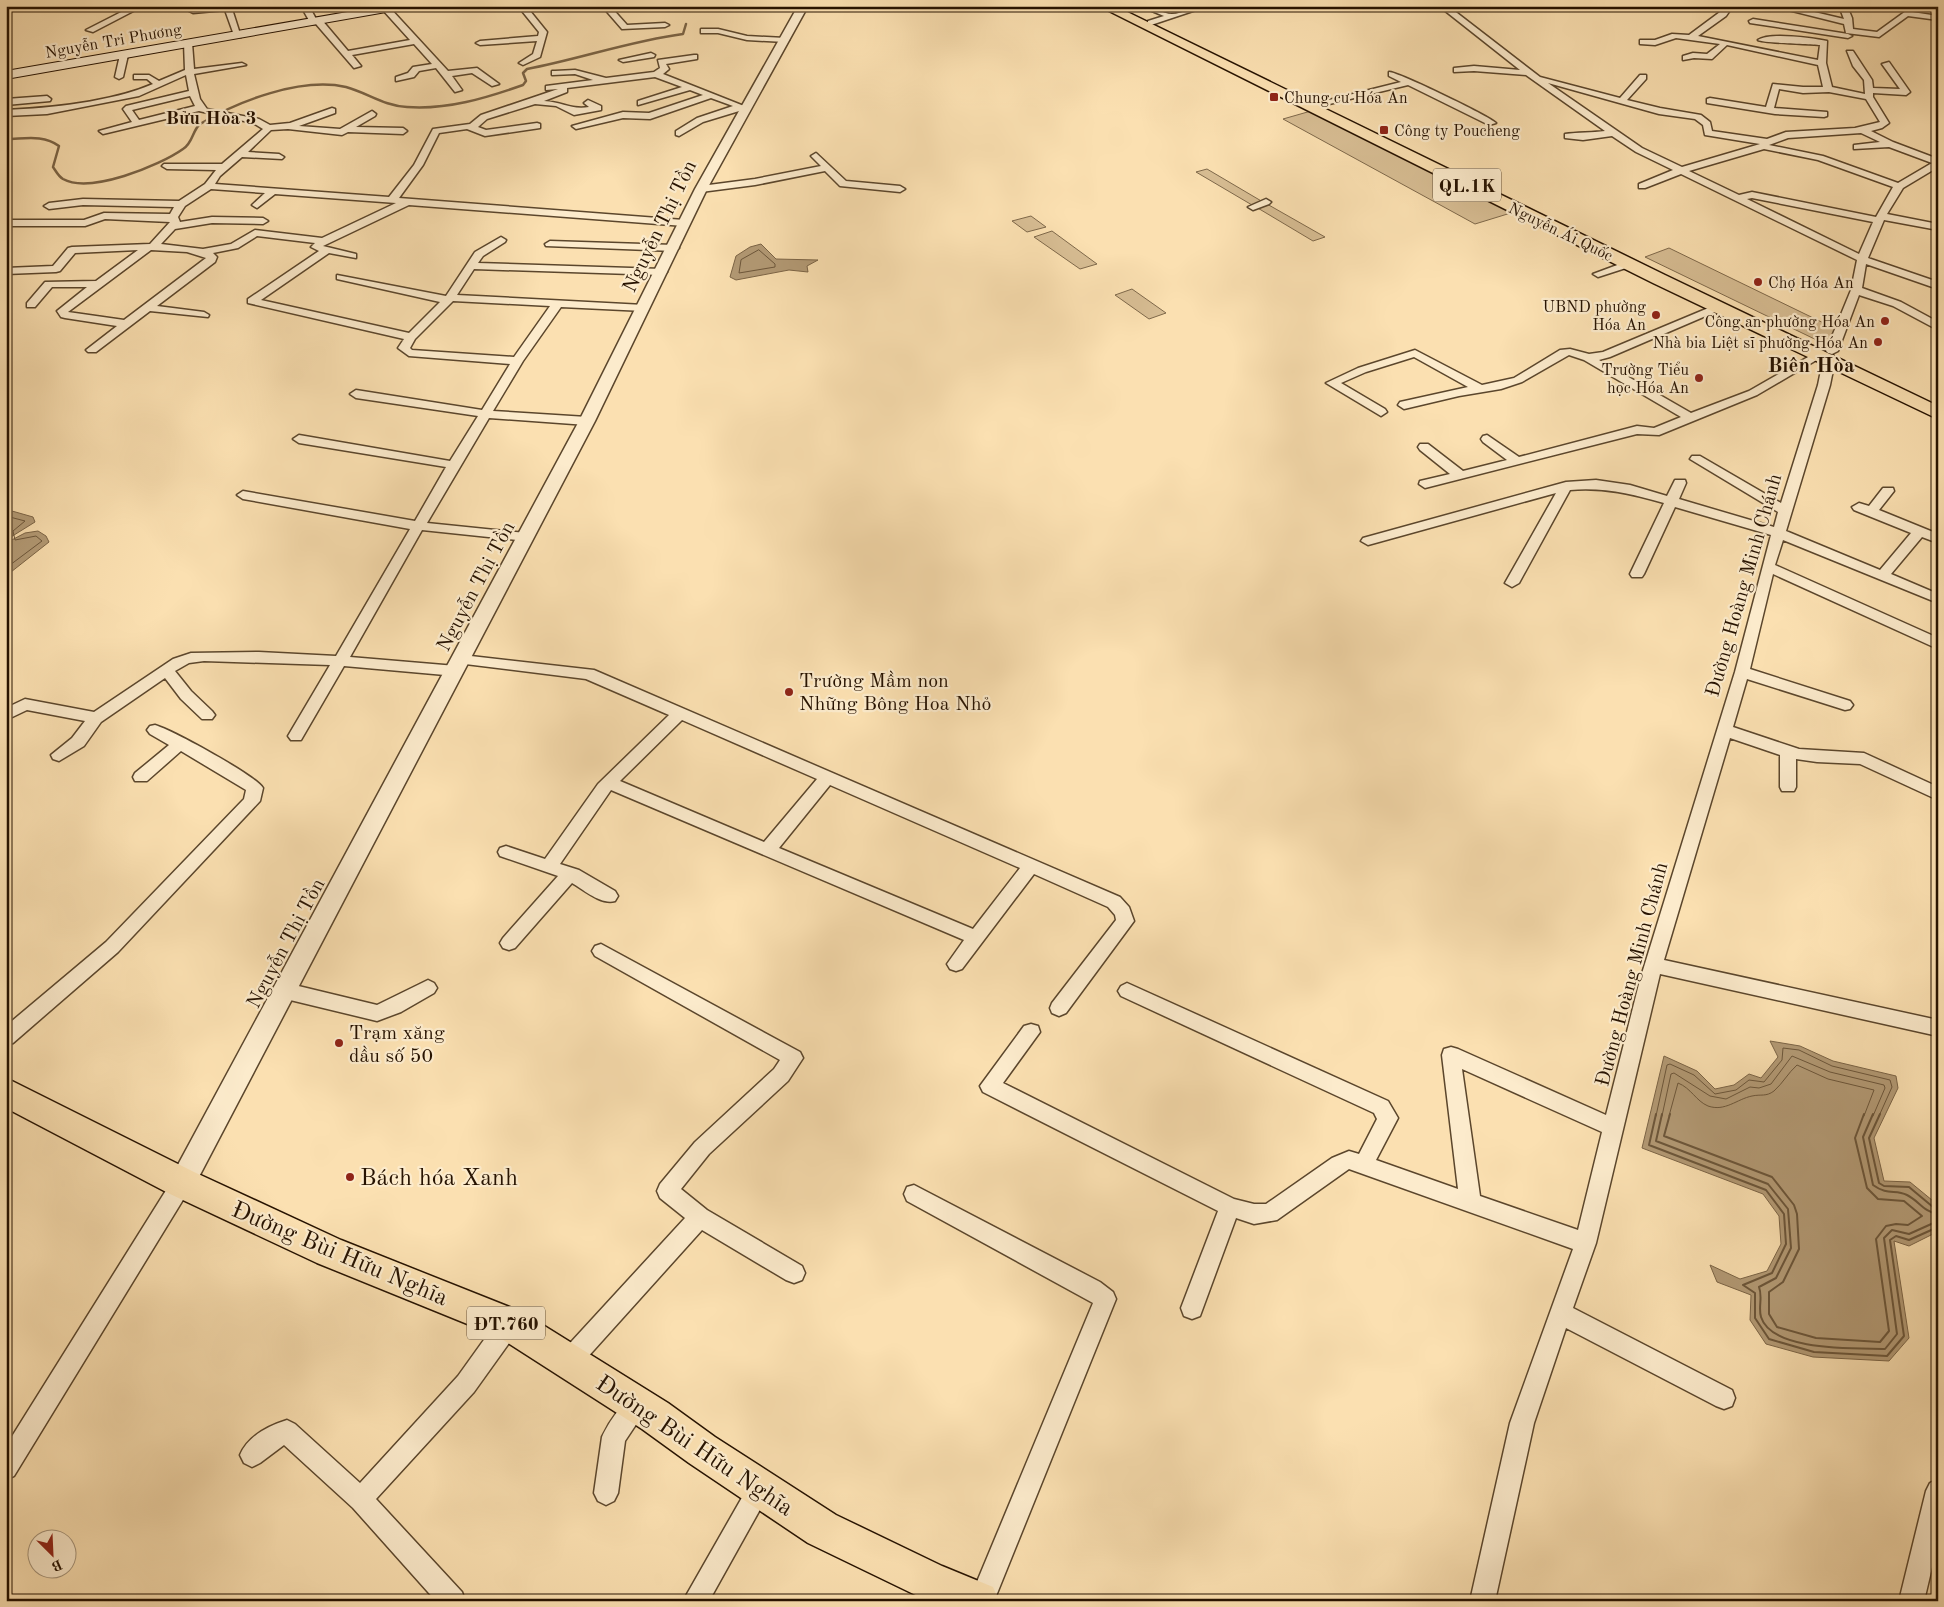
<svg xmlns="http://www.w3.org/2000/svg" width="1944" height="1607" font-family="'Old Standard TT',serif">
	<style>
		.green { fill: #d7bd93; stroke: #7e684a }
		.water { fill: #b39a75; stroke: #7b6446 }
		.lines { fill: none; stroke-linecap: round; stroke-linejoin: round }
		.shore-far1 { stroke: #6c563a; stroke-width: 1 }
		.shore { stroke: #6c563a; stroke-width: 2 }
		.stream { stroke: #7b6446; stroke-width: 2.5 }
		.minor-casing { stroke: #5b462c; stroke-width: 3 }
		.tertiary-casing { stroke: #5b462c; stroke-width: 3 }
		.secondary-casing { stroke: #261200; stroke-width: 2 }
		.primary-casing { stroke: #261200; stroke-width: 3 }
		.minor { fill: #fcebcc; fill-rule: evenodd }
		.tertiary { fill: #fcebcc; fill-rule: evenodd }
		.secondary { fill: #fcebcc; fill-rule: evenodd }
		.primary { fill: #fbe0b1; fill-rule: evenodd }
		.poi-dot { fill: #8f2418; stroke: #fcebcc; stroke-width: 2 }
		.labels { text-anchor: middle; stroke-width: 4.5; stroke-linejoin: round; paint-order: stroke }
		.far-street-label { font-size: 16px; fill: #261200; stroke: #fcebcc }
		.far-poi-label { font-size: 16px; fill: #261200; stroke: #fcebcc; text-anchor: end }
		.far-quarter-label { font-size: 19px; font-weight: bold; fill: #261200; stroke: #fcebcc }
		.shield { fill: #fcebcc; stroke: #66533d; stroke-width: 1 }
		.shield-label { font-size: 19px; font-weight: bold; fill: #261200 }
		.street-label { font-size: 20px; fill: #261200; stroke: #fcebcc }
		.poi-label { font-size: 20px; fill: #261200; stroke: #fcebcc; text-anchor: start }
		.far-district-label { font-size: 21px; font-weight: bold; fill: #261200; stroke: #fcebcc }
		.near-poi-label { font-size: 24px; fill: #261200; stroke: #fcebcc; text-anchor: start }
		.near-street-label { font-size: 24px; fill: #261200; stroke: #fcebcc }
	</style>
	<rect width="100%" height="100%" fill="#fbe0b1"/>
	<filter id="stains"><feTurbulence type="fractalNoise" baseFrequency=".004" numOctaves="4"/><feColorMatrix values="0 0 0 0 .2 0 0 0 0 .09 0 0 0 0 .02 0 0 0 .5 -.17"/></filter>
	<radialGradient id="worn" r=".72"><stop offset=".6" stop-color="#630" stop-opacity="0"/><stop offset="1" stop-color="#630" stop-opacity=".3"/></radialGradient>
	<!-- green -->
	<path class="green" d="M1311,111L1514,212L1475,224L1283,119Z
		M1207,169L1263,202L1252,205L1196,172Z
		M1267,204L1325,237L1313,241L1256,207Z
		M1031,216L1046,227L1027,232L1012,221Z
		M1052,231L1097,264L1080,269L1034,237Z
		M1669,248L1836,329L1829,346L1645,257Z
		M1132,289L1166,313L1149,319L1115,295Z"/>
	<!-- water -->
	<path class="water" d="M761,244L776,259L818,260L807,266L808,272L789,270L736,280L730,277L736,256L750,247Z
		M12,511L33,517L35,522L6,540V512Z
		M38,531L46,536L49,542L11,572L6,573V543L25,533Z
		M1770,1041L1800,1046L1833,1061L1896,1076L1898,1088L1874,1138L1884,1181L1910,1182L1938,1205L1937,1232L1909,1246L1894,1241L1909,1338L1889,1361L1813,1357L1766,1344L1750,1320L1751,1295L1717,1282L1710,1265L1740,1279L1767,1271L1781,1244L1779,1216L1763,1194L1642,1148L1664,1056L1697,1071L1715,1089L1734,1085L1749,1074L1761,1078L1778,1057Z"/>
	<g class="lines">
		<!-- shore-far1 -->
		<path class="shore-far1" d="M759,250L775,264V267L739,273L741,260Z
			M6,516L25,521L13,531L15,540L36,536L42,541L6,568
			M1656,1116L1667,1065L1670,1064L1694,1075L1715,1094L1736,1090L1749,1080L1764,1082L1782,1060L1783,1048L1799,1050L1832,1066L1890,1080L1892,1087L1879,1116
			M1662,1116L1671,1074L1674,1073L1710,1096L1726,1099L1750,1087L1759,1088L1771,1084L1792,1056L1830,1072L1884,1085L1885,1088L1873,1116
			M1669,1116L1678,1083C1691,1088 1696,1101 1708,1106C1725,1112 1737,1099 1752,1096C1761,1094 1766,1097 1774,1091C1783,1083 1788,1073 1797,1065L1828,1079L1874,1090L1864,1116"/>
		<!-- shore -->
		<path class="shore" d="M1656,1114L1649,1145L1766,1190L1784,1214L1786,1244L1772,1273L1743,1285L1755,1293V1318L1769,1339L1814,1352L1887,1356L1904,1336L1890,1240L1896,1236L1909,1240L1938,1227
			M1662,1114L1656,1141L1768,1184L1788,1209L1791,1248L1776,1278L1759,1287C1763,1297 1758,1307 1761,1317C1772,1352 1856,1348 1885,1349L1897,1334L1884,1238L1892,1230L1909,1234L1938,1221
			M1670,1114L1664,1136L1772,1177L1794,1205L1797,1214L1799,1249L1783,1282L1769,1292V1314L1777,1327L1816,1338L1880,1342L1889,1331L1876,1239L1886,1226L1896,1224L1908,1225L1922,1216L1904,1201L1878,1199L1867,1188L1855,1138L1864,1114
			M1873,1114L1863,1137L1873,1185C1888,1196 1895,1189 1907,1195C1919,1201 1924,1212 1938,1214
			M1880,1114L1869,1138L1879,1183L1884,1186L1909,1187L1933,1207L1938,1208"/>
		<!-- stream -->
		<path class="stream" d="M6,139C24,139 43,134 59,146L53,167C56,171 58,176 63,179C90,194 159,166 183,149C193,143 192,131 200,124C238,101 301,77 346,87C368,93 384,106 407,107C447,110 486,98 523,85L526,81L523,73L527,69C580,59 630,41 683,34L686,24"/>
		<!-- minor casing -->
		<g class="minor-casing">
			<path id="minor" d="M133,6H143L93,32L86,30Z
				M215,6H231L241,37L234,35L225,10L193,13L189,11Z
				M301,6H309L316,19H321L348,51L410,40L382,9L389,7L448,71L477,68L499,84L492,86L472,73L452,76L462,90L455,92L436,68L419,71L414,77L396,81V77L408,73L413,67L432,64L414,44L352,55L361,66L354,68L316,24H311Z
				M518,6H526L547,32L540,57L523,65L519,63L533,54L537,41L480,45L476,43L480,41L538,36L539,32Z
				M602,6H610L627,25L665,23L669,25L665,27L622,29Z
				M1140,6C1153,6 1163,14 1172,14C1182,14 1194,6 1208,6L1151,25H1148V21L1164,16Z
				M1439,6H1448L1540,77L1620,98L1640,75H1646V79L1627,100L1660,108L1701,115L1710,122L1712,131L1767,139L1786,132L1855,128L1880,122L1866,99L1829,92L1803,93L1779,89L1774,108L1827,112V116L1824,117L1775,114L1707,103V99L1710,98L1766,107L1773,84L1803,87H1823L1818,65L1727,45L1712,59L1694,58L1683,60V56L1693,53L1707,54L1720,44L1676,38L1655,45L1640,44V40H1655L1672,34L1689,35L1720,12L1725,6H1733L1726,16L1698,36L1818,60L1820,45C1810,44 1762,43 1758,40C1769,32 1813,38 1827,41L1826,63L1832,87L1865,94L1864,80L1853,66L1847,51H1853L1872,80L1873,88L1900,89L1882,64L1889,62L1910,92L1906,95L1873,93V97L1889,123L1882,128L1871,131L1893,142L1938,159V167L1903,188L1887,214L1938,224V230L1884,220L1868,258L1938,282V289L1866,264L1862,288L1901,302L1938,322V330L1893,306L1859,295L1838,351L1832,354L1828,353L1826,351L1851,290L1857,260L1681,174L1645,188H1639V184L1673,170L1636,152L1612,136L1583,140L1565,138V134C1578,132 1592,133 1605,131L1526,75L1474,71L1454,72V68L1474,66L1520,70ZM1548,83L1659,114L1695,119L1703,125L1705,135L1760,144L1682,167L1642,148ZM1861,133L1880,142L1854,145V149L1889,147L1932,163L1898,183L1823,156L1769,145L1788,138ZM1764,149L1818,160L1893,187L1876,217L1752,192L1739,195L1689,171ZM1752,198L1873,222L1859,254L1747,199Z
				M1772,6H1789L1844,19L1839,6H1847L1852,18L1853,29L1877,32L1906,11L1938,16V20L1908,16L1879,37L1846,33L1844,24Z
				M1753,19L1848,34L1852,36L1848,38L1750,23L1749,21Z
				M704,29H718L747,36L785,38L789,40L785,42L747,40L718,33H701V29Z
				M188,41L192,43L194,69L242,63L246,65L194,74L200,99L207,109L259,119L270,125L290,123L332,108L335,109V113L299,126L340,129L372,111L376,114L375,116L356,127L403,128L407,131L403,134L348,132L342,135L288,129L271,130L248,152L279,154L284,157L282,159L242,157L220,176L215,184L389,197L414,165L433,129L470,124L481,115L558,89L546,90V86L593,80L575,74L552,75V71H555L575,70L606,78L654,72L660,68L658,60L694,55H697V59L666,64L669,69L663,74L749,108L703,122L679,136L676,135V131L697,118L733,106L711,98L650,119L623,118L576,129L572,126L623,112L649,113L703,95L690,90L638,105V101L682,87L655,77L567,88V92L544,101C563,102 571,110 589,107L584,103L588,100L601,106V110L574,115L556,106L535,104L487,119L478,127L486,130L537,123L540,124V128L485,136L467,129L439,133L423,165L399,198L684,220L689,223L684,226L409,205L323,246L356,254V258L329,253L261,300L409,333L440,302L337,279V275L446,296L475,252L501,237L506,240L505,242L483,256L478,263L662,269L667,272L662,275L474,269L457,295L644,305L649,308L644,311L561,307L523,361L493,411L587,417L593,421L587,425L489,418L427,523L526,533L533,537L526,541L422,530L350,657L456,666L463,671L461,674L456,676L344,666L301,740H291L288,736L330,665L204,661L189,663L175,671L191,691L212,711L215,715L212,719H202L181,699L165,678L101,722L84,746L59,761L53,759L51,755L72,738L85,721L27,710L6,720V708L25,699L94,712L173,659L191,653L259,652L336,656L410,529L243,499L237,495L243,491L415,521L446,467L299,443L293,439L299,435L450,461L478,416L356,398L350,394L356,390L482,410L510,364L409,356L398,348L404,339L248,303V299L319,251L311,247L315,243L257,236L238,248L213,253L217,257L215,262L157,306L204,312L209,315L208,317L150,311L96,352H88L86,350L117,326L65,318L61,317L57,311L87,287H52L35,307H27V303L45,282L96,281L138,250L75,253L60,271L56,272L6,274V268L53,266L68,248L72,247L150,244L170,222L105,219L85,226H6V220H84L104,213L170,214L174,207L83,205L49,209L44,206L49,203L83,199L179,201L205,184L216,170L167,169L162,166L164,164H222L263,129L253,123L199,111L103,134L99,131L132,122L123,109L126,106L189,91L186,75L139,96L47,114L6,116V110C51,108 111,102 153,84L147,79H134V75H149L159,81L185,70L184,43ZM190,96L195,106L139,120L132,110ZM211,189L265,193L252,205L257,208L275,194L396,203L322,238L255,230L231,244L203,249L161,244L175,229L212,223L263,224L268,221L263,218L212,217L180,222L178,217L185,206ZM151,250L187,252L206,258L124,320L68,312ZM453,301L550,306L514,357L412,350L410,348L415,339Z
				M124,53L128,55L123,77L119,79L115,77L120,55Z
				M651,53L655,55L654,57L623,62L619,60Z
				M1389,72C1396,71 1489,116 1496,123L1489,125L1408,85L1317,107L1313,104L1401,82L1389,76Z
				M47,96L51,99L50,101L6,105V99Z
				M816,153L846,181L900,186L905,189L900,192L840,186L825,171L755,185L701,192L696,189L701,186L755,179L821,166L811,156Z
				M1266,199L1271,202L1269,204L1253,210L1248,207Z
				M550,241L674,245L679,248L674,251L546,246L545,244Z
				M1628,261L1632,262V266L1598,277L1593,274Z
				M1718,304L1723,307L1722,309L1610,357L1599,360L1691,413L1749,391L1815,353L1819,352L1825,355L1757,395L1659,435L1637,434L1425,488L1419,484L1420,481L1450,474L1420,450L1418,447L1420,444H1428L1463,471L1507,460L1483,442L1481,439L1483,436L1487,435L1519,457L1637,426L1654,428L1681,417L1584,360L1569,355L1522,382L1501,389L1459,396L1404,409L1398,405L1400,402L1468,387L1414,357L1366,372L1341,383L1385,409L1387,412L1381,416L1326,383L1358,368L1415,350L1482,385L1514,378L1560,350L1570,349L1589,354L1603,352Z
				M1829,357L1835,360L1830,385L1786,531L1880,570L1911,533L1854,510L1852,507L1859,503L1869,506L1883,488H1893L1894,491L1879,510L1938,534V543L1922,537L1891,574L1938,594V603L1783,540L1775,565L1938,638V649L1773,574L1750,669L1850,701L1853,705L1850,709L1845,710L1747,679L1733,727L1799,749L1864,753L1938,787V800L1860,764L1817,762L1796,759V787L1794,791H1782L1780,787V755L1730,738L1664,960L1938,1020V1036L1660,974L1596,1243L1573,1308L1732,1390L1735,1398L1732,1406L1724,1409L1716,1406L1566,1328L1534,1423L1495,1601H1470L1510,1423L1573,1249L1349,1169L1277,1220L1254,1224L1236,1218L1200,1316L1192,1319L1184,1316L1181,1308L1218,1211L983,1092L980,1086L1024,1026L1031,1024L1038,1026L1040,1032L1003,1083L1234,1199L1254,1204H1266L1332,1158L1349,1151L1359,1154L1377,1119L1374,1113L1121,996L1118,991L1121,986L1127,983L1388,1101L1398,1118L1376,1160L1458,1189L1442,1055L1444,1049L1451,1047L1458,1049L1606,1115L1640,980L1735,672L1771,535L1675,507L1644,574L1642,577H1632L1630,574L1664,503C1632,494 1604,487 1570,490L1519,583L1512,587L1505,583L1556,493L1368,545L1361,541L1363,538L1566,482L1596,480L1630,485L1667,496L1675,480H1685L1686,483L1679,499L1774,527L1778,512L1690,459L1692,456H1700L1781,503L1818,385L1823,360ZM1462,1069L1602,1132L1578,1230L1480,1196Z
				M462,655L594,670L1120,897L1129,907L1134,921L1066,1013L1059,1016L1052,1013L1050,1008L1052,1003L1116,920L1115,915L1108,907L1034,874L962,969L956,971L950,969L947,964L964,940L611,790L560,864L579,870L615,891L618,896L615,901C601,905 584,890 572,883L515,948L509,950L503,948L500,943L503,938L558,876L500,856L498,852L500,848L506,846L545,859L598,784L669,715L586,679L457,663L455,660L457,657ZM682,720L817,779L764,842L620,781ZM830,785L1020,868L973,929L779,848Z
				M155,725C172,730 255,775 263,788L260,801L118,952L13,1043L6,1045V1026L106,942L244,799L246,790L181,751L147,781H135L133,777L135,773L169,745L150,734L147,730L150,726Z
				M601,944L800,1052L803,1058L788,1081L709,1154L681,1189L707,1210L802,1266L805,1273L802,1280L794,1283L786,1280L702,1230L576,1370L568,1373L560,1370L557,1362L560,1354L685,1218L660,1198L657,1191L660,1184L695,1142L774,1069L780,1060L595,956L592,951L595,946Z
				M428,980L434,983L437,988L434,993L401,1012L377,1021L286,999L280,996L277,991L280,986L286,983L377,1005Z
				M182,1174L189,1176L192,1183L189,1190L14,1476L6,1480V1446L175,1176Z
				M914,1185L1100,1282L1113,1292L1116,1299L994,1601H969L1093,1303L907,1201L904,1194L907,1187Z
				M509,1313L517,1316L520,1324L517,1332L474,1392L376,1499L462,1592L465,1601H436L353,1508L284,1445L260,1463L252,1467L244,1463L240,1455C248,1436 268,1426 287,1420L295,1424L360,1483L458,1376L501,1316Z
				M638,1394L646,1397L649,1405L625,1441L618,1493L614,1501L606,1505L598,1501L594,1493L602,1437C609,1422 623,1400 638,1394Z
				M760,1476L768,1480L772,1488L709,1601H683L752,1480Z
				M1938,1479V1542L1924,1601H1899L1926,1491L1930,1483Z"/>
		</g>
		<!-- tertiary casing -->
		<g class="tertiary-casing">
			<path id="tertiary" d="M798,6H808L707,189L595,421L191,1192L182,1195L173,1192L169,1183L173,1174L579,421L695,189Z"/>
		</g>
		<!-- secondary casing -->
		<g class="secondary-casing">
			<path id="secondary" d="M382,6H408L403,9L6,79V71Z"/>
		</g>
		<!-- primary casing -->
		<g class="primary-casing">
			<path id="primary" d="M1099,6H1115L1665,275L1938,406V419L1653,283Z
				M6,1078L194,1172L341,1240L522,1312L668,1403L715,1437L836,1515L942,1566L993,1587L999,1601H928L808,1543L689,1463L642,1429L497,1336L317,1263L170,1194L6,1108Z"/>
		</g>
		<!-- minor -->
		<use href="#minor" class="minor"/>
		<!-- tertiary -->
		<use href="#tertiary" class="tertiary"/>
		<!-- secondary -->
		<use href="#secondary" class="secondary"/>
		<!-- primary -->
		<use href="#primary" class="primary"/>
	</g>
	<!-- markers -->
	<g class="poi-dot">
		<rect x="1269" y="92" width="10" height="10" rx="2.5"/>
		<rect x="1379" y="125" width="10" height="10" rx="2.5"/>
		<circle cx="1758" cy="282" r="5"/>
		<circle cx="1656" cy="315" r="5"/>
		<circle cx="1885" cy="321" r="5"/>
		<circle cx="1878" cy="342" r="5"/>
		<circle cx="1699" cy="378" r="5"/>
		<circle cx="789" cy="692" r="5"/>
		<circle cx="339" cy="1043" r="5"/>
		<circle cx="350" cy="1177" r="5"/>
	</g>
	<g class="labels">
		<!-- far-street labels -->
		<g class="far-street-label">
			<text transform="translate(113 40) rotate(-10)" y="6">Nguyễn Tri Phương</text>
			<text transform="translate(1561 231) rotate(26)" y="6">Nguyễn Ái Quốc</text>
		</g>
		<!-- far-poi labels -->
		<g class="far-poi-label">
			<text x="1284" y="103" text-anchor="start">Chung cư Hóa An</text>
			<text x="1394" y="136" text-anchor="start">Công ty Poucheng</text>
			<text x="1768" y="288" text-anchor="start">Chợ Hóa An</text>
			<text x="1646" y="312">UBND phường<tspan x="1646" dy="18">Hóa An</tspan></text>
			<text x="1875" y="327">Công an phường Hóa An</text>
			<text x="1868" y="348">Nhà bia Liệt sĩ phường Hóa An</text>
			<text x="1689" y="375">Trường Tiểu<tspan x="1689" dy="18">học Hóa An</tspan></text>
		</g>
		<!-- far-quarter labels -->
		<g class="far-quarter-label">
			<text x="211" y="124">Bửu Hòa 3</text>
		</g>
		<!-- shield labels -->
		<g class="shield">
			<rect x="1433" y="168.5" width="68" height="33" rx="4"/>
			<rect x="467" y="1306.5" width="78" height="33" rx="4"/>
		</g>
		<g class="shield-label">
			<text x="1467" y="192">QL.1K</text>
			<text x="506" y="1330">ĐT.760</text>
		</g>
		<!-- street labels -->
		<g class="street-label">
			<text transform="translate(659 226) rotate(-64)" y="7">Nguyễn Thị Tồn</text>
			<text transform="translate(1743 585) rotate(-74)" y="7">Đường Hoàng Minh Chánh</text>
			<text transform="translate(475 586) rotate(-62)" y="7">Nguyễn Thị Tồn</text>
			<text transform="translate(285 943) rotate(-62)" y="7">Nguyễn Thị Tồn</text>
			<text transform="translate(1631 974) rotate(-75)" y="7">Đường Hoàng Minh Chánh</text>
		</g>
		<!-- poi labels -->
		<g class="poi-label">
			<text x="799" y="687">Trường Mầm non<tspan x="799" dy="23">Những Bông Hoa Nhỏ</tspan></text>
			<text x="349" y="1039">Trạm xăng<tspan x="349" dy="23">dầu số 50</tspan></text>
		</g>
		<!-- far-district labels -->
		<g class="far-district-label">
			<text x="1811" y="372">Biên Hòa</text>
		</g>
		<!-- near-poi labels -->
		<g class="near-poi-label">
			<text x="360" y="1185">Bách hóa Xanh</text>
		</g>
		<!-- near-street labels -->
		<g class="near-street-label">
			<text transform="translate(340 1253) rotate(23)" y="8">Đường Bùi Hữu Nghĩa</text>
			<text transform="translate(695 1445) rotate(34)" y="8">Đường Bùi Hữu Nghĩa</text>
		</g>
	</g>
	<!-- margin -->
	<rect width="1944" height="1607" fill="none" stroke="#fbe0b1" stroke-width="25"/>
	<rect x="8" y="8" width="1929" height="1592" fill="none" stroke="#261200" stroke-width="2.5"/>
	<rect x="12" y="12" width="1919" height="1582" fill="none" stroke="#261200"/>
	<!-- north arrow -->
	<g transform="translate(52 1554) rotate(156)"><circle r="24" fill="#fcebcc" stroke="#a6947a"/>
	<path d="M0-4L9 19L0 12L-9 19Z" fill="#8f2418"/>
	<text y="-8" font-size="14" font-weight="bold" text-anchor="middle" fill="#261200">B</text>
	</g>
	<rect width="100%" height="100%" filter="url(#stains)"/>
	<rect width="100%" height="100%" fill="url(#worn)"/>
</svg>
